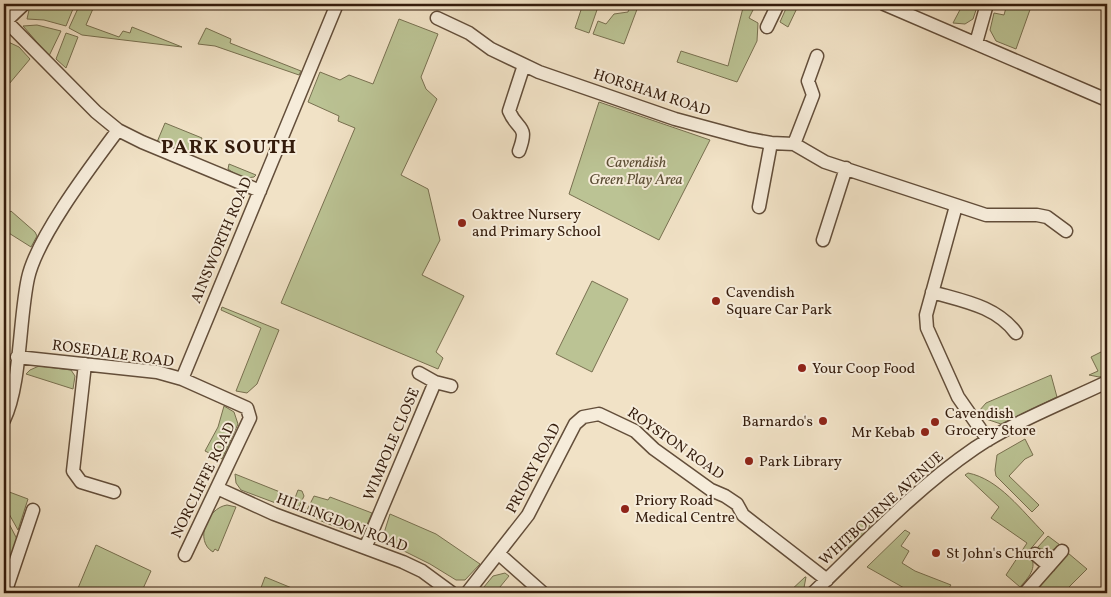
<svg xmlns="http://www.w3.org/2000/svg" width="1111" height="597" font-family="Vollkorn,serif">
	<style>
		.green { fill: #bbc394; stroke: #787050 }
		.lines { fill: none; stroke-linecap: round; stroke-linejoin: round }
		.minor-casing { stroke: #634e3a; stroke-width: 15 }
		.minor { stroke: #f6ecda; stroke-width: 12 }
		.poi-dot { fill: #8f2418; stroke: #f6ecda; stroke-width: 2 }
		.labels { text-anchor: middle; stroke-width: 4; stroke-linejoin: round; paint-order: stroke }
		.street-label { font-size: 15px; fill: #341c0c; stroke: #f6ecda }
		.park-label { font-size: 15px; font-style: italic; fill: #5c4e35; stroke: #f6ecda }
		.poi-label { font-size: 15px; fill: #341c0c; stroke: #f6ecda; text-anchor: start }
		.district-label { font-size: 20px; font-weight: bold; letter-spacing: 1px; fill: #341c0c; stroke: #f6ecda }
	</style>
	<rect width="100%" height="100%" fill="#f1e2c6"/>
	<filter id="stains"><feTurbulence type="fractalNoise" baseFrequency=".004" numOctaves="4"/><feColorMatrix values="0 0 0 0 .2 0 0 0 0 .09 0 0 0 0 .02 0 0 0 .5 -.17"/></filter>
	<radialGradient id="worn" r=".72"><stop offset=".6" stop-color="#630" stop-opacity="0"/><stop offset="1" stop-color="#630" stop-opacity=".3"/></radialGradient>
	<!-- green -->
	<path class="green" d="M35,4H75L66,26L44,20L27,19L29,10Z
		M80,4H95L86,25L119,37L123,31L130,33L132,27L182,47L82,35L69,28Z
		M583,4H599L589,33L575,28Z
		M628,4H639L624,44L593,34L598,21L606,24L614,14L628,12L631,5Z
		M744,4H756L749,18L758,23L757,41L737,82L677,62L681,51L728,66Z
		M788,4H799L788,27L780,22Z
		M963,4H978L973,19L965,24L953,23Z
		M1007,4H1032L1016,49L996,41L990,30L994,13L1004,15Z
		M399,19L438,34L421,77L426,89L437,99L401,175L428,189L440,240L422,275L464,296L436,352L443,358L438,369L281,303L355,128L338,121L339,116L308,102L320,72L340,80L349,75L373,84Z
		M37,25L61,31L49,56L23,26Z
		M206,28L231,39L230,43L301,71L299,75L215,46L198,44Z
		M66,33L78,37L66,68L56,59Z
		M4,40L19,47L30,59L4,90Z
		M599,102L710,140L659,240L569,194Z
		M165,123L202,138L197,149L190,154L157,142Z
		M229,164L256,175L254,177C244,179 236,175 228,169Z
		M11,211L35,232L37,236L31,247L4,230V217Z
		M592,281L628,299L592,372L556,354Z
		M222,307L279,330L257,384L247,393L236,391L261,328L221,310Z
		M1107,349V375L1099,377L1089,375L1098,371L1091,357Z
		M39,366L71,370L75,376L73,389L26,374L30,370Z
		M1051,375L1057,397L1001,424L986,419L979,411L986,403Z
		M224,406L234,412L238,424L222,459L205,451L218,427Z
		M1025,439L1033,455L1025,459L1009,476L1039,505L1032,512L996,476L995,470L997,455Z
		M968,473C999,479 1022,511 1044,533L1028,552C1039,566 1030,576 1020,587L1006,575L1027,543L991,518L999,507L965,475Z
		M235,474L295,498L298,490L302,491L304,496L297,511L241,490L236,483Z
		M4,490L28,499L18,530L4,505Z
		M314,496L328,500L330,497L372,513L366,527C350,537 321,520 305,514Z
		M227,505L236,507L218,551L215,549L213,552C194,541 207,508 227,505Z
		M4,514L18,541L4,579Z
		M390,514L436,534L480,564L465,580H456L430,564L396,547L388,542L384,533Z
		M865,516L871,520L868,531L850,549L845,544Z
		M905,530L910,533L901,546L909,551L902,563L915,571L951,585L945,593H913L867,567Z
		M1048,536L1060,545L1051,551L1037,548Z
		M96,545L151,571L141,593H76Z
		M1068,553L1087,569L1063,593H1033Z
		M505,573L509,576L495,593H479L493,576Z
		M265,577L304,593H259Z
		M806,577L803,593H788L805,577Z"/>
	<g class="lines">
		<!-- minor casing -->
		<g class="minor-casing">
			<path id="minor" d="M884,4L1107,100
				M437,18L469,33L491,49L539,72L675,119L749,139L771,143L794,144L825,162L986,215H1037L1047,217L1066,231
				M6,21L96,112L118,130L142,142L260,191
				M4,23L24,4
				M767,27L778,4
				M976,43L987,4
				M794,144L813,95L808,81L817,56
				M519,151C529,124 518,132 509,111L524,65
				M956,206L926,315L927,328L958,397L988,440
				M759,207L771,143
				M823,240L846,168
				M932,292C963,301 996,306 1016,333
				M17,357L157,372L182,379L247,408L250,418L185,555
				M85,364L73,471L81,482L114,492
				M419,373L435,382L451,386
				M182,379L337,4
				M4,420C21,385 19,319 28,278C37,237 92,165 118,130
				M217,488L274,514L403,562L422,571L452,593
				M366,546L435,382
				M499,554L543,593
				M1035,554L1049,566
				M5,593L33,510
				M467,593L528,515L575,424L583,417L599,414L635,431L654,449L711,490L725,496L737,504L743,515L827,580
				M813,593C865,543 915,489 975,448C1016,421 1063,403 1107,382
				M1025,593L1062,551"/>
		</g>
		<!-- minor -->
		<use href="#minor" class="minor"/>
	</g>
	<!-- markers -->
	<g class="poi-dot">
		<circle cx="462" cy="223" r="5"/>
		<circle cx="716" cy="301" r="5"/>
		<circle cx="802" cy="368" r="5"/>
		<circle cx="823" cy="421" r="5"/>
		<circle cx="935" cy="422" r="5"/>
		<circle cx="925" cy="432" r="5"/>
		<circle cx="749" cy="461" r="5"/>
		<circle cx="625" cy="509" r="5"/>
		<circle cx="936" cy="553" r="5"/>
	</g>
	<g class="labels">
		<!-- street labels -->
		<g class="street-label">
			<text transform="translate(652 92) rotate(18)" y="5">HORSHAM ROAD</text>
			<text transform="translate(221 240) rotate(-67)" y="5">AINSWORTH ROAD</text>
			<text transform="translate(113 353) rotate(8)" y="5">ROSEDALE ROAD</text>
			<text transform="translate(676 443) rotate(35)" y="5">ROYSTON ROAD</text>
			<text transform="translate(391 444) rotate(-67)" y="5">WIMPOLE CLOSE</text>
			<text transform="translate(533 468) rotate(-62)" y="5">PRIORY ROAD</text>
			<text transform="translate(203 480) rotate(-64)" y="5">NORCLIFFE ROAD</text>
			<text transform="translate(881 508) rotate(-42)" y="5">WHITBOURNE AVENUE</text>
			<text transform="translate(342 522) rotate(21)" y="5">HILLINGDON ROAD</text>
		</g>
		<!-- park labels -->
		<g class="park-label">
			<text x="636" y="167">Cavendish<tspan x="636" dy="17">Green Play Area</tspan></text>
		</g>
		<!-- poi labels -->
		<g class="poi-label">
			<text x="472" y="219">Oaktree Nursery<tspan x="472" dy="17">and Primary School</tspan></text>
			<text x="726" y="297">Cavendish<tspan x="726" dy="17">Square Car Park</tspan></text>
			<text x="812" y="373">Your Coop Food</text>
			<text x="945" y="418">Cavendish<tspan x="945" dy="17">Grocery Store</tspan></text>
			<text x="813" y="426" text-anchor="end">Barnardo's</text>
			<text x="915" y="437" text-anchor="end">Mr Kebab</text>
			<text x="759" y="466">Park Library</text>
			<text x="635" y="505">Priory Road<tspan x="635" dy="17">Medical Centre</tspan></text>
			<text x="946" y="558">St John's Church</text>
		</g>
		<!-- district labels -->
		<g class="district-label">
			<text x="229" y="153">PARK SOUTH</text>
		</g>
	</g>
	<!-- margin -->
	<rect width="1111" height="597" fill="none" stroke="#f1e2c6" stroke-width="20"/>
	<rect x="5" y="5" width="1101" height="587" fill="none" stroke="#341c0c" stroke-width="2.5"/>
	<rect x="10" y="10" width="1091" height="577" fill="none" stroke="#341c0c"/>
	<rect width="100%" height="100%" filter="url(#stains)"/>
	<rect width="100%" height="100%" fill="url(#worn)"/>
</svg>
